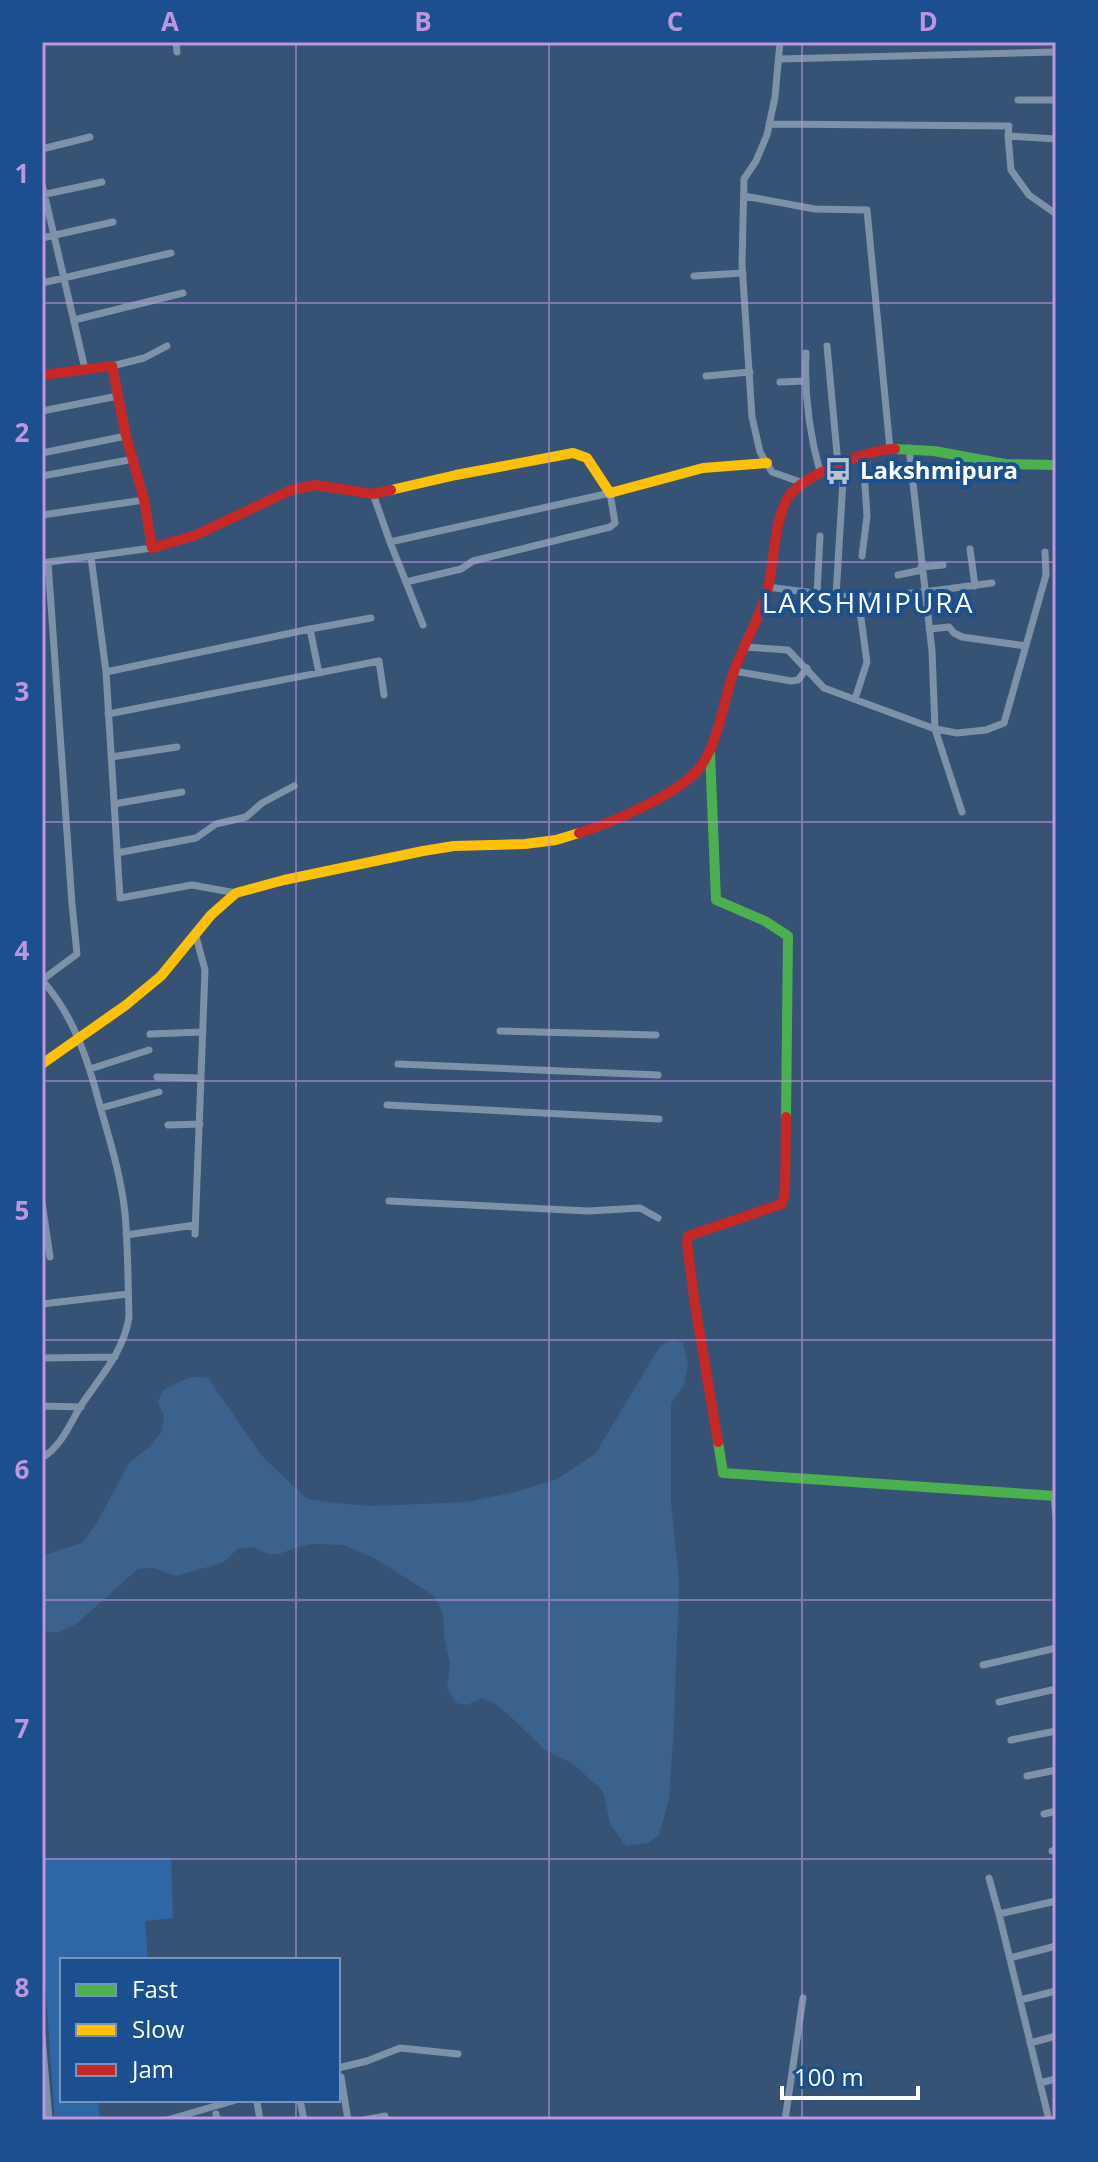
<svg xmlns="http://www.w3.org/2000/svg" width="1098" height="2162" font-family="'Open Sans',sans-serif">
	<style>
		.green { fill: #2f66a5 }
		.water { fill: #3b618d }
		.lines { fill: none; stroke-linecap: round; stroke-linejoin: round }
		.street { stroke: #7d92a8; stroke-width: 7 }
		.fast { stroke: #4caf50; stroke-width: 10 }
		.slow { stroke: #ffc107; stroke-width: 10 }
		.jam { stroke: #c62828; stroke-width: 10 }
		.grid { fill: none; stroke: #bd96df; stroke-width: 2; stroke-opacity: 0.55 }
		.labels { text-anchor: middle; stroke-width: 8; stroke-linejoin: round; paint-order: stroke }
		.poi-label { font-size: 24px; font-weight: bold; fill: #fff; stroke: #1b4f8f; text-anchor: start }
		.quarter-label { font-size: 28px; letter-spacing: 2px; fill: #fff; stroke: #1b4f8f }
		.neatline { fill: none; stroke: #bd96df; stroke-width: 3 }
		.grid-label { font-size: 26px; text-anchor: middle; font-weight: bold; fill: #bd96df }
	</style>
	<rect width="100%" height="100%" fill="#365274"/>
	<!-- green -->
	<path class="green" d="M42,1858H171L173,1918L145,1921L148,1960H62V2100H98L100,2120H55L42,1939Z"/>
	<!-- water -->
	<path class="water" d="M673,1339L683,1343L688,1365L684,1385L671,1404V1501L679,1580L674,1726L669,1799L659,1835L648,1843L626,1846L610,1824L603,1791L573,1764L545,1750L512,1718L494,1703L482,1698L467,1705L456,1703L447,1688L450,1664L444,1637L443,1612L433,1595L374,1558L343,1545L312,1544L298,1547L279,1554H268L252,1547L238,1549L222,1563L176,1576L154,1568L138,1569L76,1624L58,1633L42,1631V1559L47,1554L82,1543L96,1524L129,1463L150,1446L162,1431L164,1415L158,1403L162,1391C178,1382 190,1374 208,1378L262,1456L307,1499L335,1503L372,1506L467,1502L515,1492L557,1479L595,1454L660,1346Z"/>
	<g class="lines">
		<!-- street -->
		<path class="street" d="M176,42L177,52
			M780,42L775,97L767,135L756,161L744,179L742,264L752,417L760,452L772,472L803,483
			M780,59L1056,52
			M1018,100H1056
			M769,124L1009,126L1008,136L1056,139
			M1008,136L1011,170L1029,195L1056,214
			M42,149L90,137
			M42,184L85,369
			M42,195L102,182
			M744,196L815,209L867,210L890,449
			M42,238L113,222
			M694,276L743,273
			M42,283L171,253
			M74,320L183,293
			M827,346L838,464L843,480L836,596
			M806,353C804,395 809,432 820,472
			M112,366L144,358L167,346
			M706,376L750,372
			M780,382L805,381
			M42,411L118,396
			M909,448L932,651L935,729L962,812
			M42,453L126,436
			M42,476L134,459
			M373,494L390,542L423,625
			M42,515L144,500
			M390,542L610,493L615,523L610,527L473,561L461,569L406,582
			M970,549L975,586
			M862,556L867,516L863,455
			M91,557L106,672L120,898L192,885L236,893
			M42,563L152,548
			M921,567L943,565
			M898,575L922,570
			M768,587L836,596L858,597L924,592L992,583
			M817,594L820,536
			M310,629L319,673
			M929,629L949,627L954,633L962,637L1026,646
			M744,647L788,650L824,688L935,729L957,733L986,730L1004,723L1046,575L1045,552
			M734,671L791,681L798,680L807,668
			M106,672L310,629L371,618
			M855,699L867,662L858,597
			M108,714L379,661L384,695
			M111,757L177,747
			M114,804L182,792
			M117,853L196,838L216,824L246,817L262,803L294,786
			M42,980C74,1016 88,1060 100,1106C110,1141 121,1176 125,1213C128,1247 128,1282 129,1317C124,1351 101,1376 82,1404C70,1423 62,1446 42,1458
			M42,980L77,954L72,904L48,562
			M500,1031L656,1035
			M150,1034L203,1032
			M398,1064L658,1075
			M90,1069L149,1050
			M157,1077L201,1078
			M387,1105L659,1119
			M101,1108L159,1092
			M168,1125L200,1124
			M389,1201L588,1211L640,1208L658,1218
			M42,1202L50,1257
			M195,1234L205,970L195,933
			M126,1235L195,1225
			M42,1304L128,1294
			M42,1358L115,1357
			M42,1406L81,1407
			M1054,1496L1056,1517
			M983,1665L1056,1648
			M999,1702L1056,1689
			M1011,1740L1056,1731
			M1027,1776L1056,1770
			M1044,1814L1056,1811
			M1052,1851L1056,1850
			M989,1878L999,1914L1049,2120
			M999,1914L1056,1901
			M1010,1958L1056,1946
			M1020,2000L1056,1991
			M42,2035L49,2120
			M1030,2043L1056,2036
			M338,2068L367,2061L400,2048L458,2054
			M341,2077L348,2120
			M1040,2083L1056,2079
			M300,2100L304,2120
			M257,2102L260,2120
			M216,2114L217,2120
			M167,2120L236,2100
			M364,2120L385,2116L384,2120
			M785,2120L803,1998"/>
		<!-- fast -->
		<path class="fast" d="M895,449L934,451L1005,464L1056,465
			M710,752L716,900L765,921L788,936L786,1117
			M718,1442L723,1473L1056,1496"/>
		<!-- slow -->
		<path class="slow" d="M391,490L456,475L573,453L587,458L610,493L703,468L767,463
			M42,1064L126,1005L161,976L211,915L236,893L284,880L423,851L454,846L525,844L556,840L579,833"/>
		<!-- jam -->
		<path class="jam" d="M42,375L112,366L126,436L144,500L152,548L196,535L291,490L315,485L373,494L391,490
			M579,833C611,823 682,793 701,766C719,740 723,703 733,674C743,645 760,618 768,588C774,561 774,524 787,499C799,476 871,448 895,449
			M718,1442L695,1305L687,1243L688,1236L782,1204L785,1192L786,1117"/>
	</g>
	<!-- grid -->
	<path class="grid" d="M296,42V1960M549,42V2120M802,42V2120M42,303H1056M42,562H1056M42,822H1056M42,1081H1056M42,1340H1056M42,1600H1056M42,1859H1056M296,2100V2120"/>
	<!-- icons -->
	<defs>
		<g id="bus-bare" transform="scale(2.16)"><path d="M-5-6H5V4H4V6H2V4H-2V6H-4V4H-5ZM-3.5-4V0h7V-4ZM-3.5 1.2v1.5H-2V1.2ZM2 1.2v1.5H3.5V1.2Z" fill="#b9c2ce" stroke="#1b4f8f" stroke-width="2.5" paint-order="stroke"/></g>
	</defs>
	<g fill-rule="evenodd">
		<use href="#bus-bare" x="838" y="471"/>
	</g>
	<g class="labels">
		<!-- poi labels -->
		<g class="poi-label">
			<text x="860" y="479">Lakshmipura</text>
		</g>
		<!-- quarter labels -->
		<g class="quarter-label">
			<text x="868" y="613">LAKSHMIPURA</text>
		</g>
	</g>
	<!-- border -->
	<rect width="1098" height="2162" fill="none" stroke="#1b4f8f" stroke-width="88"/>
	<!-- legend -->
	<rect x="60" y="1958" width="280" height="144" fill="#1b4f8f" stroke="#7695bc" stroke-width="2"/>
	<rect x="76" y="1984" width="40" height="12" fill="#4caf50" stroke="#7695bc" stroke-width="2"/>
	<text x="132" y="1998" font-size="24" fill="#ffffff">Fast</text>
	<rect x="76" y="2024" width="40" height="12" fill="#ffc107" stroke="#7695bc" stroke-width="2"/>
	<text x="132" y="2038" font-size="24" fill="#ffffff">Slow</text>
	<rect x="76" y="2064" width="40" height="12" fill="#c62828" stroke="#7695bc" stroke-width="2"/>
	<text x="132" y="2078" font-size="24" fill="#ffffff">Jam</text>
	<!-- scale -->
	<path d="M782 2086v12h136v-12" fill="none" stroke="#ffffff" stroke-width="4"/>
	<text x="794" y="2086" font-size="24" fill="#ffffff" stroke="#1b4f8f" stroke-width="6" paint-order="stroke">100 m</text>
	<rect x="44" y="44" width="1010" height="2074" class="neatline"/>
	<g class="grid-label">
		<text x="170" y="31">A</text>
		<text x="423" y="31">B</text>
		<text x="675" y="31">C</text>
		<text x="928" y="31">D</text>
		<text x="22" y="183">1</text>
		<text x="22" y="442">2</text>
		<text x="22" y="701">3</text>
		<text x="22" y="960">4</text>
		<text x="22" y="1220">5</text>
		<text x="22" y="1479">6</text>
		<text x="22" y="1738">7</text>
		<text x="22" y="1997">8</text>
	</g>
</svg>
